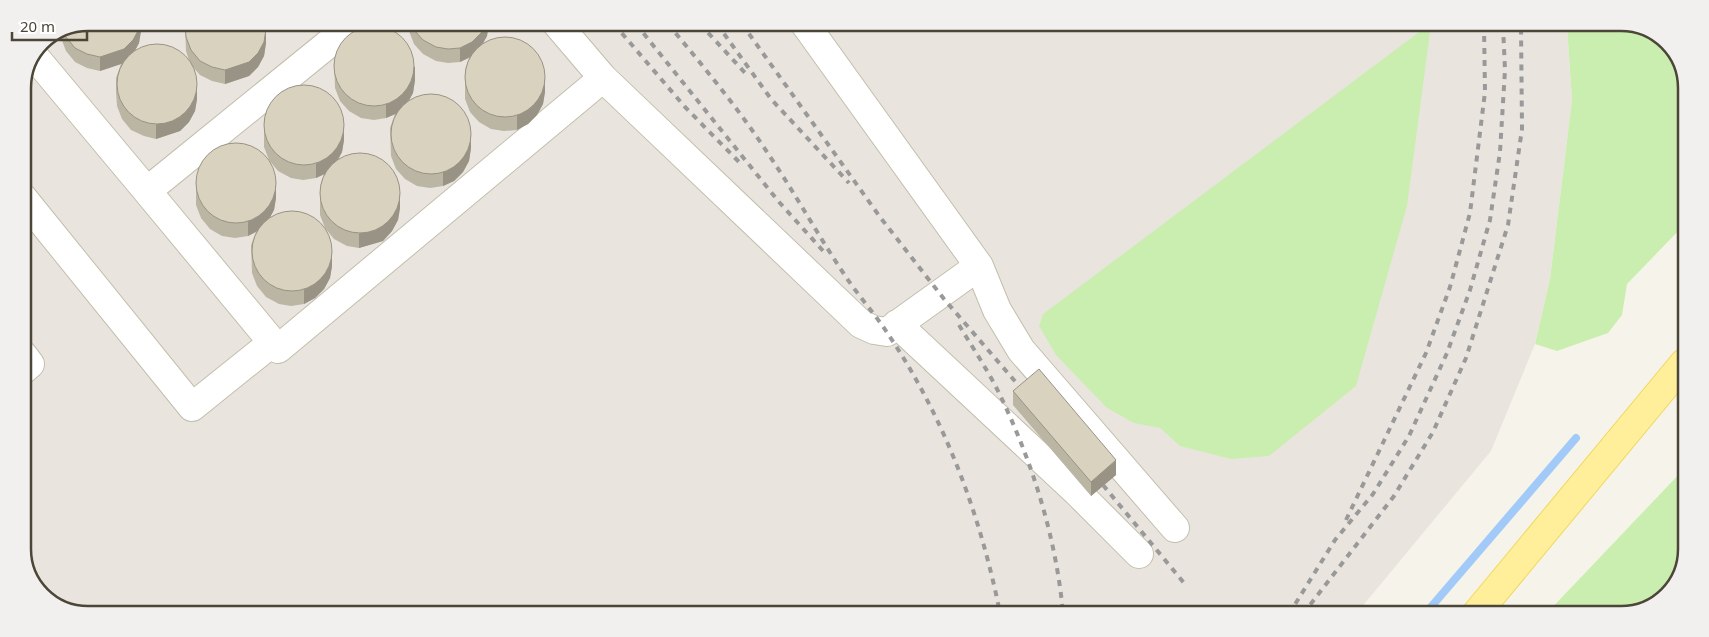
<svg xmlns="http://www.w3.org/2000/svg" width="1709" height="637" font-family="'Noto Sans',sans-serif">
	<style>
		.industrial { fill: #e9e5de }
		.green { fill: #caeeaf }
		.lines { fill: none; stroke-linecap: round; stroke-linejoin: round }
		.stream { stroke: #a1caf8; stroke-width: 8 }
		.minor-casing { stroke: #c3beab; stroke-width: 30 }
		.major-casing { stroke: #f1d75d; stroke-width: 30 }
		.minor { stroke: #fff; stroke-width: 28 }
		.major { stroke: #ffef9a; stroke-width: 28 }
		.rail { stroke: #999; stroke-width: 4; stroke-dasharray: 6 6; stroke-linecap: butt }
		.wall { fill: #bbb5a3 }
		.shaded-wall { fill: #989385 }
		.building { fill: #d9d2be; stroke: #989385 }
		.rim { fill: none; stroke: #4b4637; stroke-width: 2.5 }
	</style>
	<rect width="100%" height="100%" fill="#f6f4ea"/>
	<!-- industrial -->
	<path class="industrial" d="M89,23L1567,26L1572,100L1550,279L1535,344L1491,451L1356,614L67,611L36,588L23,553V85L42,42Z"/>
	<!-- green -->
	<path class="green" d="M1567,26H1642L1673,48L1686,84L1685,224L1627,284L1622,315L1608,333L1557,351L1535,344L1550,279L1572,100Z
		M1423,29L1430,32L1407,206L1356,386L1269,456L1231,459L1180,446L1160,428L1134,423L1107,408L1056,355L1039,326L1043,314Z
		M1684,469L1683,570L1660,601L1621,614H1546Z"/>
	<g class="lines">
		<!-- stream -->
		<path class="stream" d="M1425,614L1576,438"/>
		<!-- minor casing -->
		<g class="minor-casing">
			<path id="minor" d="M354,23L147,191L278,349L603,78
				M557,24L603,78L861,324L874,330L887,332L979,266
				M805,24L979,266L997,310L1021,350L1175,528
				M35,57L147,191
				M23,198L192,407L273,342
				M897,324L1077,492L1139,554
				M23,355L30,364L23,370"/>
		</g>
		<!-- major casing -->
		<g class="major-casing">
			<path id="major" d="M1476,614L1684,363"/>
		</g>
		<!-- minor -->
		<use href="#minor" class="minor"/>
		<!-- major -->
		<use href="#major" class="major"/>
		<!-- rail -->
		<path class="rail" d="M614,24L685,107L740,163
			M636,24L779,202L825,253
			M668,24C703,66 739,109 769,155C796,195 819,237 846,277C858,295 874,313 886,331C944,416 980,513 1000,613
			M700,24L747,75
			M717,24L771,99L849,183
			M742,24L880,217L944,299L1026,394
			M959,325C971,345 985,366 996,387C1031,457 1056,536 1063,613
			M1103,485L1184,583
			M1346,520L1426,353L1450,287L1470,213L1485,92L1484,26
			M1289,614L1335,540L1373,494L1409,436L1447,353L1470,290L1490,220L1500,152L1505,70L1503,26
			M1303,614L1394,496L1433,432L1466,358L1508,225L1522,129L1521,26"/>
	</g>
	<!-- wall -->
	<path class="wall" d="M89,22L141,23V31L139,43L135,51L189,60L186,51L185,23L266,43L264,56L258,67L249,76L225,84L212,81L200,75L192,66L197,99L195,111L189,122L180,131L156,139L144,136L131,130L122,119L117,106L116,92V78L121,64L100,71L87,68L75,62L66,51L61,38V34Z
		M284,23H316L312,25L299,27L287,24Z
		M408,23H489L487,36L483,43L545,92L543,104L537,115L528,124L517,130L504,131L491,129L479,122L470,112L465,99V70L469,58L460,62L448,63L436,61L423,54L414,44L409,31Z
		M334,60L415,80L413,93L409,100L471,148L469,161L463,172L454,181L443,186L430,188L417,186L405,179L396,169L391,156L390,128L395,114L386,118L374,120L361,118L349,111L340,101L335,88Z
		M264,119L344,140L342,152L338,160L400,208L398,220L392,231L383,241L359,248L347,246L334,239L325,228L320,215V187L324,174L316,178L303,180L291,178L278,171L269,160L264,147Z
		M196,177L276,198L274,210L270,217L332,266L330,278L324,289L315,298L304,304L291,306L279,304L266,297L257,286L252,273L251,245L256,232L248,236L235,238L222,236L210,229L201,218L196,205Z
		M1013,391L1116,475L1091,496L1013,405Z"/>
	<!-- shaded-wall -->
	<path class="shaded-wall" d="M140,23H141V31L139,43L133,54L124,63L100,71V57Z
		M486,23H489L487,36L481,47L472,56L460,62V48Z
		M266,29V43L264,56L258,67L249,76L225,84V70Z
		M415,66V80L413,93L407,104L398,113L386,118V104Z
		M545,77V92L543,104L537,115L528,124L517,130V116Z
		M197,85V99L195,111L189,122L180,131L156,139V125Z
		M344,126V140L342,152L336,163L327,173L316,178V164Z
		M471,134V148L469,161L463,172L454,181L443,186V172Z
		M276,184V198L274,210L268,221L259,230L248,236V222Z
		M400,194V208L398,220L392,231L383,241L359,248V234Z
		M332,252V266L330,278L324,289L315,298L304,304V290Z
		M1116,460V475L1091,496V482Z"/>
	<!-- building -->
	<path class="building" d="M89,22L140,23L139,29L133,40L124,49L100,57L87,54L75,48L66,37L64,33Z
		M185,23H265L266,29L264,42L258,53L249,62L225,70L212,67L200,61L191,50L186,37Z
		M411,23H486L481,33L472,42L460,48L448,49L436,47L423,40L414,30Z
		M334 66a40 40 0 1 1 80 0a40 40 0 1 1-80 0Z
		M465 77a40 40 0 1 1 80 0a40 40 0 1 1-80 0Z
		M117 84a40 40 0 1 1 80 0a40 40 0 1 1-80 0Z
		M264 125a40 40 0 1 1 80 0a40 40 0 1 1-80 0Z
		M391 134a40 40 0 1 1 80 0a40 40 0 1 1-80 0Z
		M196 183a40 40 0 1 1 80 0a40 40 0 1 1-80 0Z
		M320 193a40 40 0 1 1 80 0a40 40 0 1 1-80 0Z
		M252 251a40 40 0 1 1 80 0a40 40 0 1 1-80 0Z
		M1039,369L1116,460L1091,482L1013,391Z"/>
	<!-- crop -->
	<path d="M0 0H1709V637H0ZM88 31H1621A57 57 0 0 1 1678 88V549A57 57 0 0 1 1621 606H88A57 57 0 0 1 31 549V88A57 57 0 0 1 88 31Z" fill="#f1f0ef" fill-rule="evenodd"/>
	<path class="rim" d="M88 31H1621A57 57 0 0 1 1678 88V549A57 57 0 0 1 1621 606H88A57 57 0 0 1 31 549V88A57 57 0 0 1 88 31Z"/>
	<!-- scale -->
	<path d="M12 32v8h75v-8" fill="none" stroke="#4b4637" stroke-width="2.5"/>
	<text x="20" y="32" font-size="15" fill="#4b4637" stroke="#ffffff" stroke-width="4" paint-order="stroke">20 m</text>
</svg>
